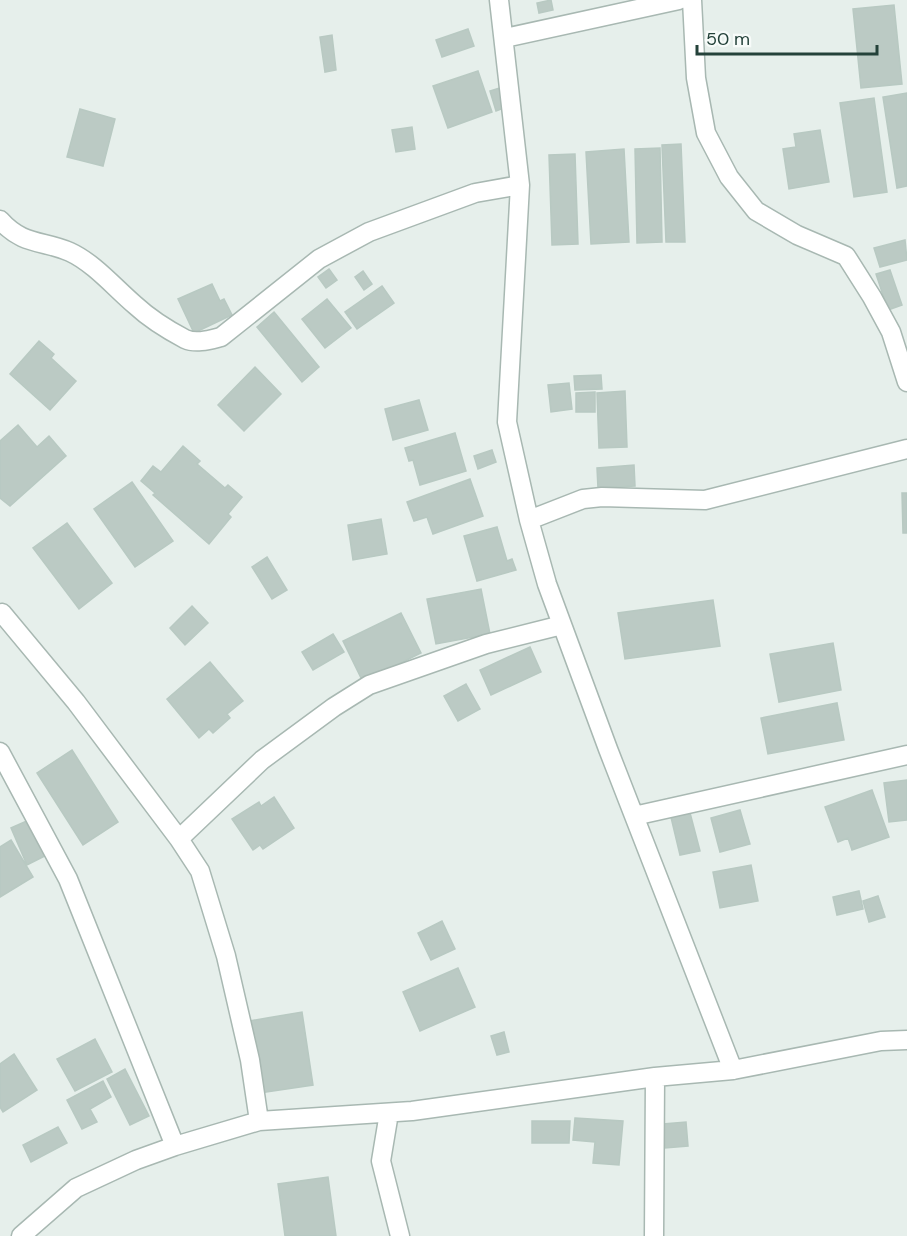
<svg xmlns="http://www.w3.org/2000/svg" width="907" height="1236" font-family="'DM Sans',sans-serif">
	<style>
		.building { fill: #bbcac4; stroke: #b8c9c2; stroke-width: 1.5 }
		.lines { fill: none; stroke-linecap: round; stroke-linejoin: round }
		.street-casing { stroke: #a8b8b2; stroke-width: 21 }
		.street { stroke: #fff; stroke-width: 18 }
	</style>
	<rect width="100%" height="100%" fill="#e6efeb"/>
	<!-- building -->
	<path class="building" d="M551,0L553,10L539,13L537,3Z
		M894,5L902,84L861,88L853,9Z
		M468,29L474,46L442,57L436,40Z
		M332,35L336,70L325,72L320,37Z
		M478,71L492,112L448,128L433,86Z
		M503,87L509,106L496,111L490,91Z
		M907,93V186L897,188L883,97Z
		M874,98L887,192L854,197L840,103Z
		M80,109L115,119L103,166L67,157Z
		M412,127L415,149L396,152L392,130Z
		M820,130L829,182L789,189L783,149L796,147L794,134Z
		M681,144L685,242H666L662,145Z
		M660,148L662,242L637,243L635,149Z
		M624,149L629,242L591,244L586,152Z
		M575,154L578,244L552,245L549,155Z
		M905,240L907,260L880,267L874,248Z
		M329,269L337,280L326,288L318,277Z
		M890,270L902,305L888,310L876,274Z
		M363,271L372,284L364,290L355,277Z
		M212,284L220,301L224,299L232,315L194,333L178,299Z
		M382,286L394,303L357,329L345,312Z
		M327,299L351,328L325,348L302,319Z
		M274,312L319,367L302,382L257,327Z
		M39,341L54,354L51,358L76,381L50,410L10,374Z
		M255,367L281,394L244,431L218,405Z
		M601,375L602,389L575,390L574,376Z
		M569,383L572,409L551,412L548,385Z
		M625,391L627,447L599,448L597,393Z
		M595,392V412H576V393Z
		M419,400L428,430L393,440L385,409Z
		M18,425L37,447L49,436L66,456L10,506L0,498V441Z
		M455,433L466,471L420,485L413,460L409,461L405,448Z
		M183,446L200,461L197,464L225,488L228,485L242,497L228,514L231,517L209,544L153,495L155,493L141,481L153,466L161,472Z
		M492,450L496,462L478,469L474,456Z
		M634,465L635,486L598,488L597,468Z
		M470,479L483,516L433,534L427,517L414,521L407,502Z
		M132,482L173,541L135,567L94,509Z
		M902,493H907V533H903Z
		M381,519L387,554L353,560L348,525Z
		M67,523L112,583L79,609L33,548Z
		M497,527L507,561L512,559L516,570L477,581L464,536Z
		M267,557L287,590L272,599L252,567Z
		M481,589L490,634L436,644L427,599Z
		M713,600L720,646L625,659L618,613Z
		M192,606L208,623L185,645L170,628Z
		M401,613L421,653L363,682L343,641Z
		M333,634L344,652L313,670L302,652Z
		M833,643L841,690L779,702L770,654Z
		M530,647L541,672L491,695L480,670Z
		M210,662L243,701L227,714L230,718L213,733L209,729L199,738L167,699Z
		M466,684L480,709L458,721L444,696Z
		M837,703L844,740L768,754L761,718Z
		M72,750L118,822L83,845L37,773Z
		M907,780V820L889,822L884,783Z
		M872,790L889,837L852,850L848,838L838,842L825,807Z
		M274,797L294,828L263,849L260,845L253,850L232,819L259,802L261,806Z
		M689,809L700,851L680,855L670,813Z
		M740,810L750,844L720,852L711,818Z
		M29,820L45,856L27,865L11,828Z
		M11,840L33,877L0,897V847Z
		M751,865L758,901L720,908L713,872Z
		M859,891L863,909L837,915L833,897Z
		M878,896L885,917L869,922L863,901Z
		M442,921L455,949L431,960L418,933Z
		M458,968L475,1007L420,1031L403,992Z
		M302,1012L313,1085L260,1093L249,1021Z
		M504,1032L509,1052L497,1055L491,1036Z
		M95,1039L112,1072L75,1091L57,1059Z
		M14,1054L37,1090L3,1112L0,1107V1064Z
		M125,1069L149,1116L130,1125L107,1079Z
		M103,1081L111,1097L90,1109L97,1122L82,1129L67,1100Z
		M575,1118L623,1121L619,1165L593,1163L595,1142L573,1140Z
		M532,1121H570L569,1143H532Z
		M686,1122L688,1146L665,1148L663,1124Z
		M58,1127L67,1143L31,1162L23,1145Z
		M328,1177L336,1236H285L278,1184Z"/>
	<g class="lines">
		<!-- street casing -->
		<g class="street-casing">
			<path id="street" d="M499,0L520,185L507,422L529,520L547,584L608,749L733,1070
				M692,0L696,78L706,133L729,177L756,211L797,235L846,256L872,297L891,332L907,382
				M505,38L679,0
				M0,220C23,246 43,240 70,252C94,263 115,288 135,305C149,318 168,330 185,339C196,344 209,340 221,337L319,259L369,232L475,193L520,185
				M529,520L583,499L602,497L705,500L907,449
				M2,613L76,702L179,839L200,871L226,956L250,1060L259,1121
				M0,752L68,879L175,1146
				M634,816L907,755
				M179,839L262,760L334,707L369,685L486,644L562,625
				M389,1113L381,1161L400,1236
				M21,1236L76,1188L136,1160L175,1146L259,1121L412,1111L655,1077L733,1070L881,1041L907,1040
				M654,1236L655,1077"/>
		</g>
		<!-- street -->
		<use href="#street" class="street"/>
	</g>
	<!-- scale -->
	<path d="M697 45v9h180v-9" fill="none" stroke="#24423a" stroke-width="3"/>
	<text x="706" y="45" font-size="18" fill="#24423a" stroke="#f7fbf9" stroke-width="4.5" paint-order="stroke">50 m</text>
</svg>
